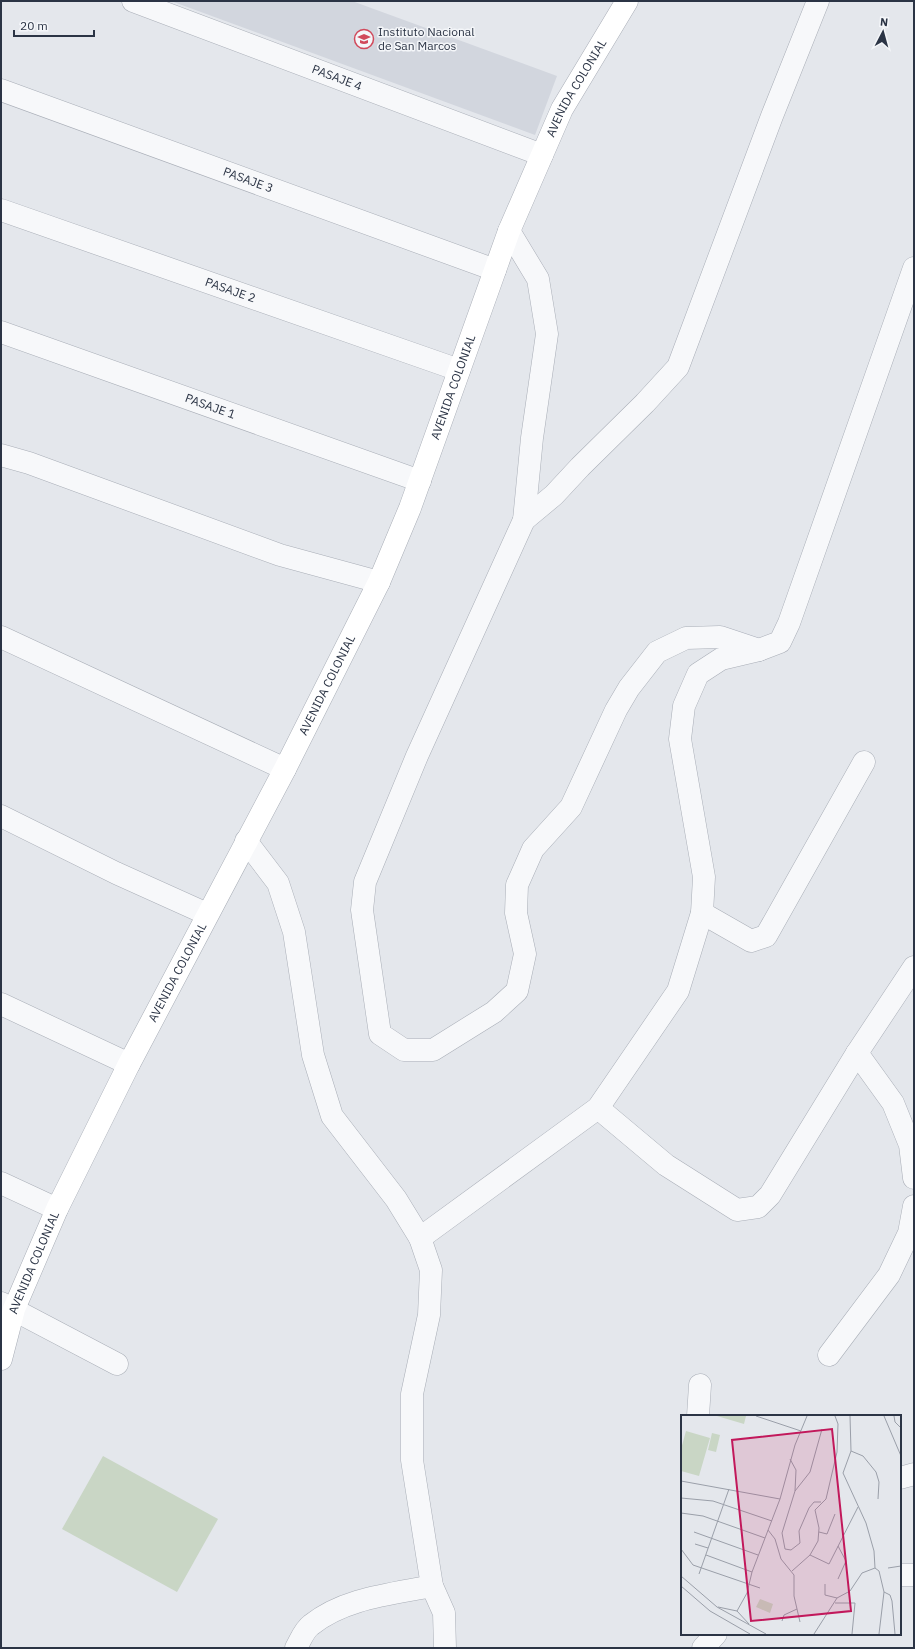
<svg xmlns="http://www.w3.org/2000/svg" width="915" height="1649" font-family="'IBM Plex Sans',sans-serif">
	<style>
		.built { fill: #d2d6de }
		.green { fill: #c9d6c5 }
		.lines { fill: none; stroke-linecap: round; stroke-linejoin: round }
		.street-casing { stroke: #a9aeb7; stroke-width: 23 }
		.secondary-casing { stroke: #a9aeb7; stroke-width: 23 }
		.street { stroke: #f7f8fa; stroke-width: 22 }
		.secondary { stroke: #fff; stroke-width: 22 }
		.labels { text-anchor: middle; stroke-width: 3; stroke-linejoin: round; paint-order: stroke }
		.poi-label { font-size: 12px; fill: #2b3445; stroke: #f4f6f9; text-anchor: start }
		.street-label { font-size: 12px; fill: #2b3445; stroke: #f4f6f9 }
		.inset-road { fill: none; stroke: #9a9fa9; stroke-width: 1 }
		.view { fill: #c2185b; fill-opacity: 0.15; stroke: #c2185b; stroke-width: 2 }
		.inset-edge { fill: none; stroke: #2b3445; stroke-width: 2 }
	</style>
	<rect width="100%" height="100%" fill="#e4e7ec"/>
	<!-- built -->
	<path class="built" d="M171,1H352L557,76L535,135Z"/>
	<!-- green -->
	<path class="green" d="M103,1456L218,1519L177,1592L62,1529Z"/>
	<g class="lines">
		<!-- street casing -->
		<g class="street-casing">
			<g id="street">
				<path id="s1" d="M133,1L542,155"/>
				<path id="s2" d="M1,90L495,270"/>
				<path id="s3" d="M1,210L459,370"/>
				<path d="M509,231L538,279L547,334L532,438L524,520L417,756L365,882L362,910L380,1034L404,1050H433L494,1012L517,991L525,954L516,913L517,885L533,849L571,807L616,710L629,688L657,652L686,638L720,637L759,650"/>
				<path id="s4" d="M1,332L420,481"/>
				<path d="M1,455L29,463L280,555L379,582"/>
				<path d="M524,520L554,495L580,467L645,403L678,367L772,116L818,1"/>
				<path d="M1,637L285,769"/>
				<path d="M1,816L116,873L207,914"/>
				<path d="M246,841L278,883L294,932L313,1055L332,1116L396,1199L420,1238L431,1270L429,1315L412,1394V1460L432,1586L444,1613L445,1648"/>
				<path d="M702,913L751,941L766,936L864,762"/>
				<path d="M1,1004L129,1064"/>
				<path d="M857,1053L893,1103L910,1145L914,1178"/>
				<path d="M598,1108L666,1165L737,1210L758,1207L770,1195L857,1053L914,967"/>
				<path d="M1,1183L57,1209"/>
				<path d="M420,1238L598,1108L678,991L702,913L704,877L680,739L684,706L698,674L721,659L759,650L780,642L789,623L914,268"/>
				<path d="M1,1303L117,1364"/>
				<path d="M829,1355L889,1275L909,1233L914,1206"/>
				<path d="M698,1416L700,1385"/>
				<path d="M900,1478L914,1474"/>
				<path d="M900,1575H914"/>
				<path d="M296,1648C300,1641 304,1630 311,1625C344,1598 392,1594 432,1586"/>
				<path d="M703,1648L716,1634"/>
			</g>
		</g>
		<!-- secondary casing -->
		<g class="secondary-casing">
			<g id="secondary">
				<path id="s5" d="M1,1359L14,1309L57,1209L129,1064L285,769L379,582L410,508L509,231L562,109L627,1"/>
			</g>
		</g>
		<!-- street -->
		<use href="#street" class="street"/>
		<!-- secondary -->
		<use href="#secondary" class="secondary"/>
	</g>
	<!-- icons -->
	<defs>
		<g id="school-ring" transform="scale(1)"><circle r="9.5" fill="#f4f6f9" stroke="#d1495b" stroke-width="1.5"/><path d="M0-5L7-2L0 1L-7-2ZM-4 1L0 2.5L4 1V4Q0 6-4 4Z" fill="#d1495b"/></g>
	</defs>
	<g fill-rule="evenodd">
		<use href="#school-ring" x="364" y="39"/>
	</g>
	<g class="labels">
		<!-- poi labels -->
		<g class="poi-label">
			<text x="378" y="36">Instituto Nacional<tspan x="378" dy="14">de San Marcos</tspan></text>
		</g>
		<!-- street labels -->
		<g class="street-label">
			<text dy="4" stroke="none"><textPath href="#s1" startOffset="218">PASAJE 4</textPath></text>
			<text dy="4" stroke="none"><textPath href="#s5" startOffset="1398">AVENIDA COLONIAL</textPath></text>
			<text dy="4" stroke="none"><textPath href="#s2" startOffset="263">PASAJE 3</textPath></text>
			<text dy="4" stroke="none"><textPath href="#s3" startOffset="243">PASAJE 2</textPath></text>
			<text dy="4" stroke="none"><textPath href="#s5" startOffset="1074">AVENIDA COLONIAL</textPath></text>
			<text dy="4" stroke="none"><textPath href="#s4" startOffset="222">PASAJE 1</textPath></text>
			<text dy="4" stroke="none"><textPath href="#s5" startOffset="750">AVENIDA COLONIAL</textPath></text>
			<text dy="4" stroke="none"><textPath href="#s5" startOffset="426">AVENIDA COLONIAL</textPath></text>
			<text dy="4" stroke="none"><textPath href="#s5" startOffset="102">AVENIDA COLONIAL</textPath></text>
		</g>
	</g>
	<!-- overview -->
	<g transform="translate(681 1415)">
		<rect width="220" height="220" fill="#e4e7ec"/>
		<path d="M36,1H65L63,9ZM5,16L29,23L18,61L0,56V34ZM31,18L39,20L35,37L27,35ZM79,184L92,189L89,198L75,192Z" fill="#c9d6c5"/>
		<path class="inset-road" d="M75,1L120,16M203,1L220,41M213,1L214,7L220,13M170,36L182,41L195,57L198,67L197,84M109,44L115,55L114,76L101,118L104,134L110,135L119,128L118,116L128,93L133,87H140M0,66L99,84M114,76L129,57L141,14M0,83L32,86L91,106M0,98L22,101L84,123M87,115L94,124L100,144L113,160V181L119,207M13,117L77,140M138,117L146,119L154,99M14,129L27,133M157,131L165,146L157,164M0,134L12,150L79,173M25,140L71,157M129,140L148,149L177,92M194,153L198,156L203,177L198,219M207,153L220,151M111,156L129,140L137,126L138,113L134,95L145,84L156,37L157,9L154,1M18,159L48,74M0,161L36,192L85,219M144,169V180L156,183M0,171L29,196L69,219M203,177L209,180L211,186L214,219M154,188H174L171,219M37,192L56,196L68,209M56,196L66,178L71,157L99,84L114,30L126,1M101,206L103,200L116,194M133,219L156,183L169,176L181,158L194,153L193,136L185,108L162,58L170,36L169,1"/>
		<path class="view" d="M151,14L170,196L70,206L51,25Z"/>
		<rect width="220" height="220" class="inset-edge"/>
	</g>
	<!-- border -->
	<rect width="915" height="1649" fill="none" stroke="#2b3445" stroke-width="4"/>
	<!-- north arrow -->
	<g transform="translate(883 32) rotate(6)" stroke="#f4f6f9" stroke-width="3" paint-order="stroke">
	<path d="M0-3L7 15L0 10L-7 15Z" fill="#2b3445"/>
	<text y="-6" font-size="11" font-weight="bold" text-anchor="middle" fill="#2b3445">N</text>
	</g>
	<!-- scale -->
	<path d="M14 30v6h80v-6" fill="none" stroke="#2b3445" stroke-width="2"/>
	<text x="20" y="30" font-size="12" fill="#2b3445" stroke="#f4f6f9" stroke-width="3" paint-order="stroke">20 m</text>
</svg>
